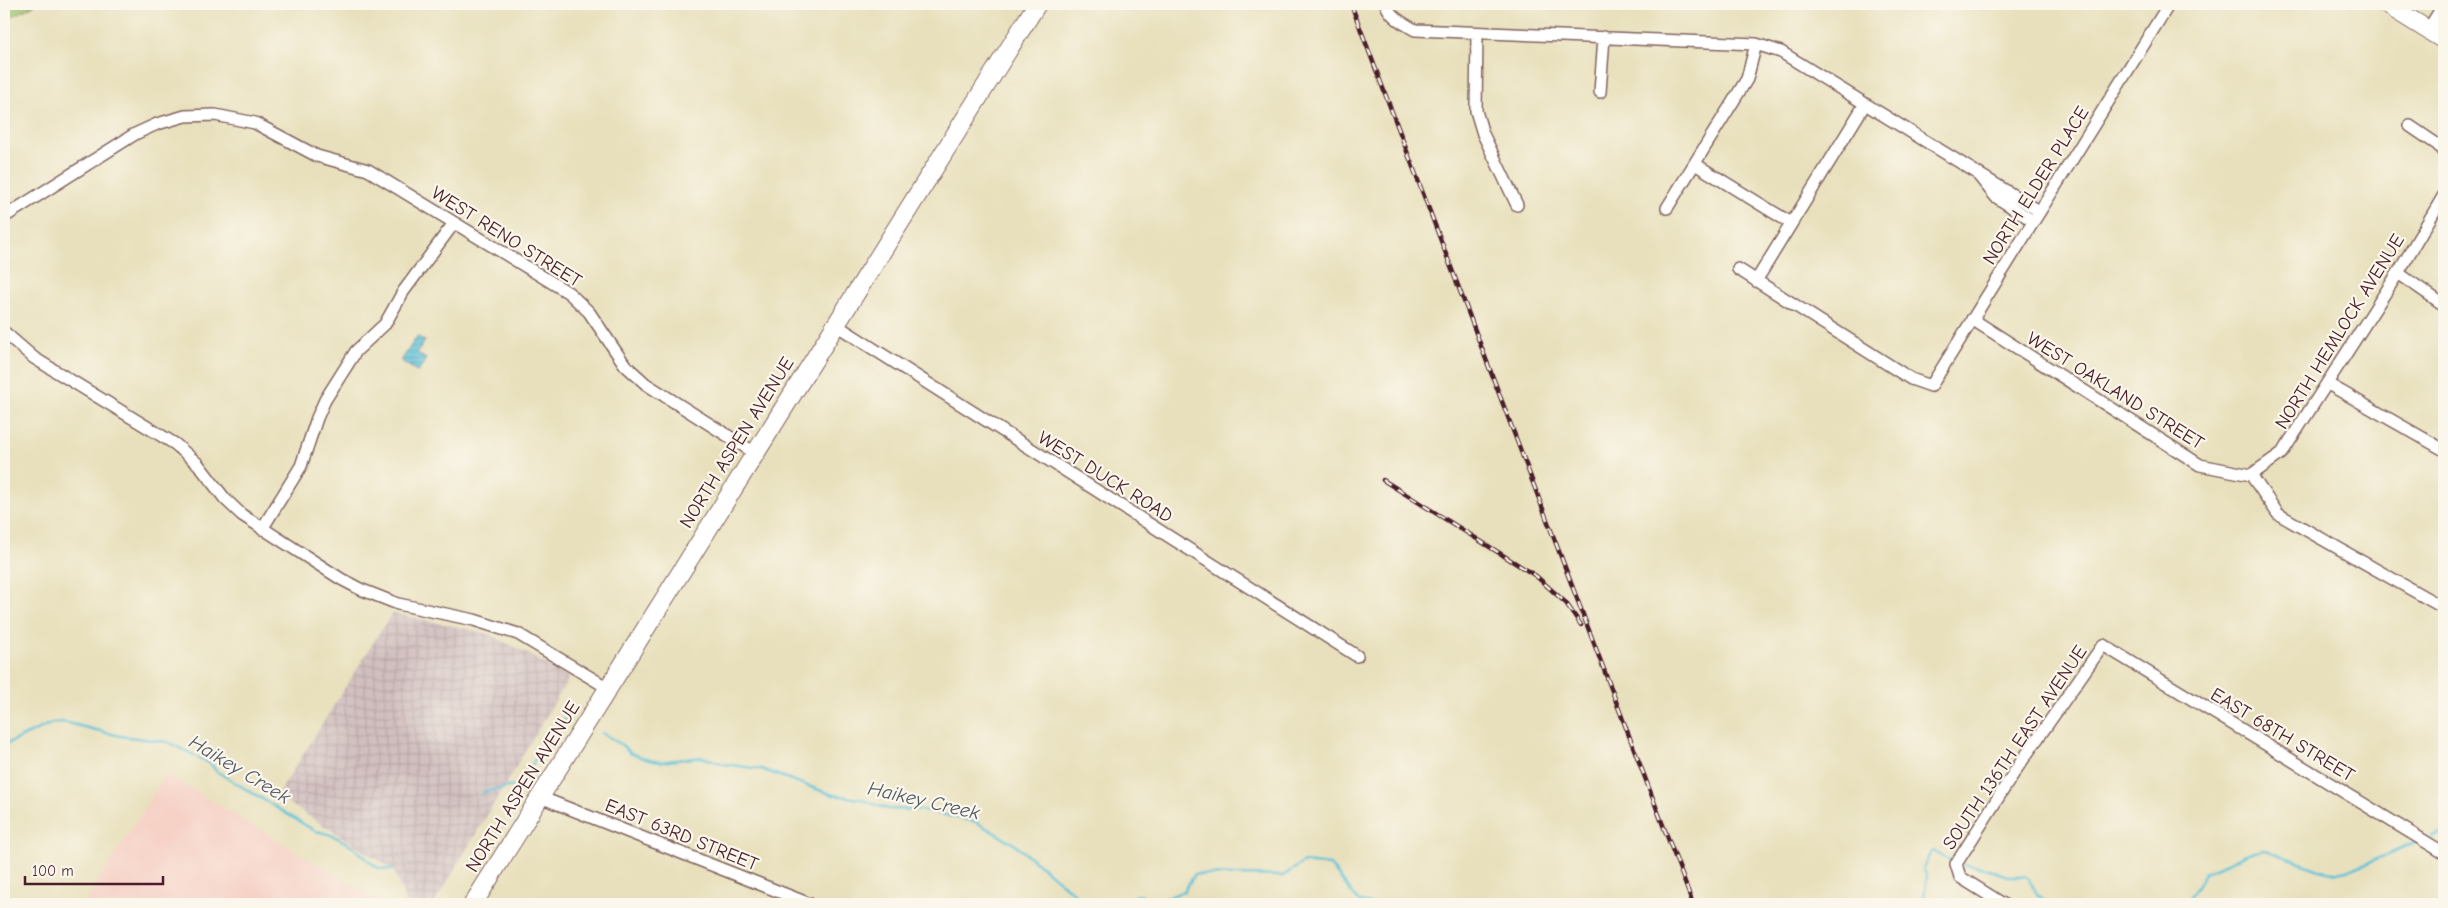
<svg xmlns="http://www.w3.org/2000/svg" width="2448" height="908" font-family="'Comic Neue',sans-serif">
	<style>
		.built { fill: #f6d1c6 }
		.industrial { fill: url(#industrial-grid) }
		.grass { fill: url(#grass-tufts); stroke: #75724c }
		.water { fill: url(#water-rules); stroke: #527081 }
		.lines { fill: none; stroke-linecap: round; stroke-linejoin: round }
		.stream { stroke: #5ac0d7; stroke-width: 2.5 }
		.minor-casing { stroke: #81635e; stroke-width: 14 }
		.primary-casing { stroke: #81635e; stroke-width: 20 }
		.minor { stroke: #fff; stroke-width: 11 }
		.primary { stroke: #fff; stroke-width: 18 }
		.rail-casing { stroke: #4a1f2b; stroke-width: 4.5 }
		.rail { stroke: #fbf7ec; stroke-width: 2.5; stroke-dasharray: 8; stroke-linecap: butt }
		.labels { text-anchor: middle; stroke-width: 4.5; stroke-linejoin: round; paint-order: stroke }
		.street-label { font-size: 19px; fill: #4a1f2b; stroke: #fbf7ec }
		.water-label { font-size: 20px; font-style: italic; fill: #505767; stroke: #fbf7ec }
	</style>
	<defs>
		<pattern id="industrial-grid" width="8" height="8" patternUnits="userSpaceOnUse" patternTransform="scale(1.25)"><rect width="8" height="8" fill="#d1bfbf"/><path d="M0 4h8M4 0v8" fill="none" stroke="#b5a4a4"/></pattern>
		<pattern id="grass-tufts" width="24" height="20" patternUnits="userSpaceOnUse" patternTransform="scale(1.25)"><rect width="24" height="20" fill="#a0c46e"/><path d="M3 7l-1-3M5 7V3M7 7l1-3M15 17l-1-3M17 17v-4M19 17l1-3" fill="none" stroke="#849f5b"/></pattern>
		<pattern id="water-rules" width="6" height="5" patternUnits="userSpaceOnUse" patternTransform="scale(1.25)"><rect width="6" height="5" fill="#5ac0d7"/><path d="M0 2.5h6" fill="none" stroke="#4c9baf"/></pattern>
	</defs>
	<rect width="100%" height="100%" fill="#fbf7ec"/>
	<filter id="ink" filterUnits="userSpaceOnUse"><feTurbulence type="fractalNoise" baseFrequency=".02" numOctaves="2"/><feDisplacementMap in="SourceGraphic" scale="10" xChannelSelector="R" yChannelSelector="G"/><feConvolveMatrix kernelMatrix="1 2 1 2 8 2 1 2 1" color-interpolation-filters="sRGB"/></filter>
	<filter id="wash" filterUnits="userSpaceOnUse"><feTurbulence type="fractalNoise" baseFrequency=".0096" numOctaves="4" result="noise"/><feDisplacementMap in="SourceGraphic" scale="20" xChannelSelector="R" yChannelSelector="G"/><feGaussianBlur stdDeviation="1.12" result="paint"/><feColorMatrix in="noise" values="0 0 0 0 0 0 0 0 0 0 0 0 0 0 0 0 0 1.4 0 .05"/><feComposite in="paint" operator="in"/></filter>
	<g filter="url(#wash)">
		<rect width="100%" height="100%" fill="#e8e0bc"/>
		<!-- built -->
		<path class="built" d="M166,774L384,904H84Z"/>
		<!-- industrial -->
		<path class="industrial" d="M392,613L486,633L519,649L569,678L434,904H406L394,870L277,796Z"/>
		<!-- grass -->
		<path class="grass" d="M4,4H36L4,21Z"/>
		<!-- water -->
		<path class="water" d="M417,336L425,341L417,353L426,359L418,372L401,361Z"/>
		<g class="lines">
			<!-- stream -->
			<path class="stream" d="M602,733L622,745L630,753L649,760L660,762L702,757L724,764L761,769L833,795L860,799L888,809L923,810L976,822L1014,844L1086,903L1116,904L1137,895L1165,899L1184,891L1195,874L1283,876L1304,862L1330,865L1359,902L1373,904
				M4,745L52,723L64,722L120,736L168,742L211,764L216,771L315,831C332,833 347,842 360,853C374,864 373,870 393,869
				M483,792L518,785L558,726L565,719
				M2431,837L2444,833
				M1963,865L1986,868L2007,876H2024L2028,878L2037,894L2049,904
				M1917,904L1924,898L1927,877L1923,868L1931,852L1933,851L1951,861
				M2185,904L2206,872L2249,853L2266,850L2322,871L2333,873L2352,869L2418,842"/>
		</g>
	</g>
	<g filter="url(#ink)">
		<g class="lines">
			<!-- minor casing -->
			<g class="minor-casing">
				<path id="minor" d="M1386,4C1390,17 1403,23 1415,30L1756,44L1781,52L2039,211
					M2428,30L2444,4
					M1477,33L1476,111L1483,134L1517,205
					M1600,92L1604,37
					M2410,126L2438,145L2444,153
					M1695,164L1791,223
					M1979,176L1996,197L2033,221
					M1667,208L1747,79L1756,44
					M4,217L135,134L157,124L185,116L215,115L255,123L317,156L368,170L569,293L589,312L625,365L646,384L755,453
					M1738,269L1911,379L1931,386L2169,4
					M2398,273L2444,305
					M1756,281L1865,104
					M1972,319L2200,465L2251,475L2278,514L2444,608
					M836,325L1357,656
					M4,332L34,358L175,444L198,464L225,499L242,515L341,579L360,589L398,604L474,620L518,634L608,688
					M2328,384L2444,450
					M2251,475L2282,453L2398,273L2444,195
					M262,529L301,466L317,418L325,400L356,351L385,324L403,292L454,223
					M540,797L810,904
					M2003,904L1960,877L1956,864L2017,768L2103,645L2444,853"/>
			</g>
			<!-- primary casing -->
			<g class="primary-casing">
				<path id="primary" d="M2386,4L2444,40
					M473,904L1037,4"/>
			</g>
			<!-- minor -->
			<use href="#minor" class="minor"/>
			<!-- primary -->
			<use href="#primary" class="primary"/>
			<!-- rail casing -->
			<g class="rail-casing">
				<path id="rail" d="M1351,4L1693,904
					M1383,480L1536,576L1566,603L1581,625"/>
			</g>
			<!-- rail -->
			<use href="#rail" class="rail"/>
		</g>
	</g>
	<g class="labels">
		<!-- street labels -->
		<g class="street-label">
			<text transform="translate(2035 185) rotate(-58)" y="7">NORTH ELDER PLACE</text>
			<text transform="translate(507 236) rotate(32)" y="7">WEST RENO STREET</text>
			<text transform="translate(2339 331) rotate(-58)" y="7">NORTH HEMLOCK AVENUE</text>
			<text transform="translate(2116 390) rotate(32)" y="7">WEST OAKLAND STREET</text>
			<text transform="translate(736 442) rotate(-58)" y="7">NORTH ASPEN AVENUE</text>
			<text transform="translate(1106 476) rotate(32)" y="7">WEST DUCK ROAD</text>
			<text transform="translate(2283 734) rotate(31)" y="7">EAST 68TH STREET</text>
			<text transform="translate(2014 747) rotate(-56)" y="7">SOUTH 136TH EAST AVENUE</text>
			<text transform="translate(522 786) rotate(-58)" y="7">NORTH ASPEN AVENUE</text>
			<text transform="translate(682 834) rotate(22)" y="7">EAST 63RD STREET</text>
		</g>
		<!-- water labels -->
		<g class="water-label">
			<text transform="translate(240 769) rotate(31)" y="7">Haikey Creek</text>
			<text transform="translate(924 800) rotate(13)" y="7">Haikey Creek</text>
		</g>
	</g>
	<!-- margin -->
	<rect width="2448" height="908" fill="none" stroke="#fbf7ec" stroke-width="20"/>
	<!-- scale -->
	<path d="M25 876v8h138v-8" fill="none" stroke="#4a1f2b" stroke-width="2.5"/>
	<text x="32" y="876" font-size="15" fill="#4a1f2b" stroke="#fbf7ec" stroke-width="4" paint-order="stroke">100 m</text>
</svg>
